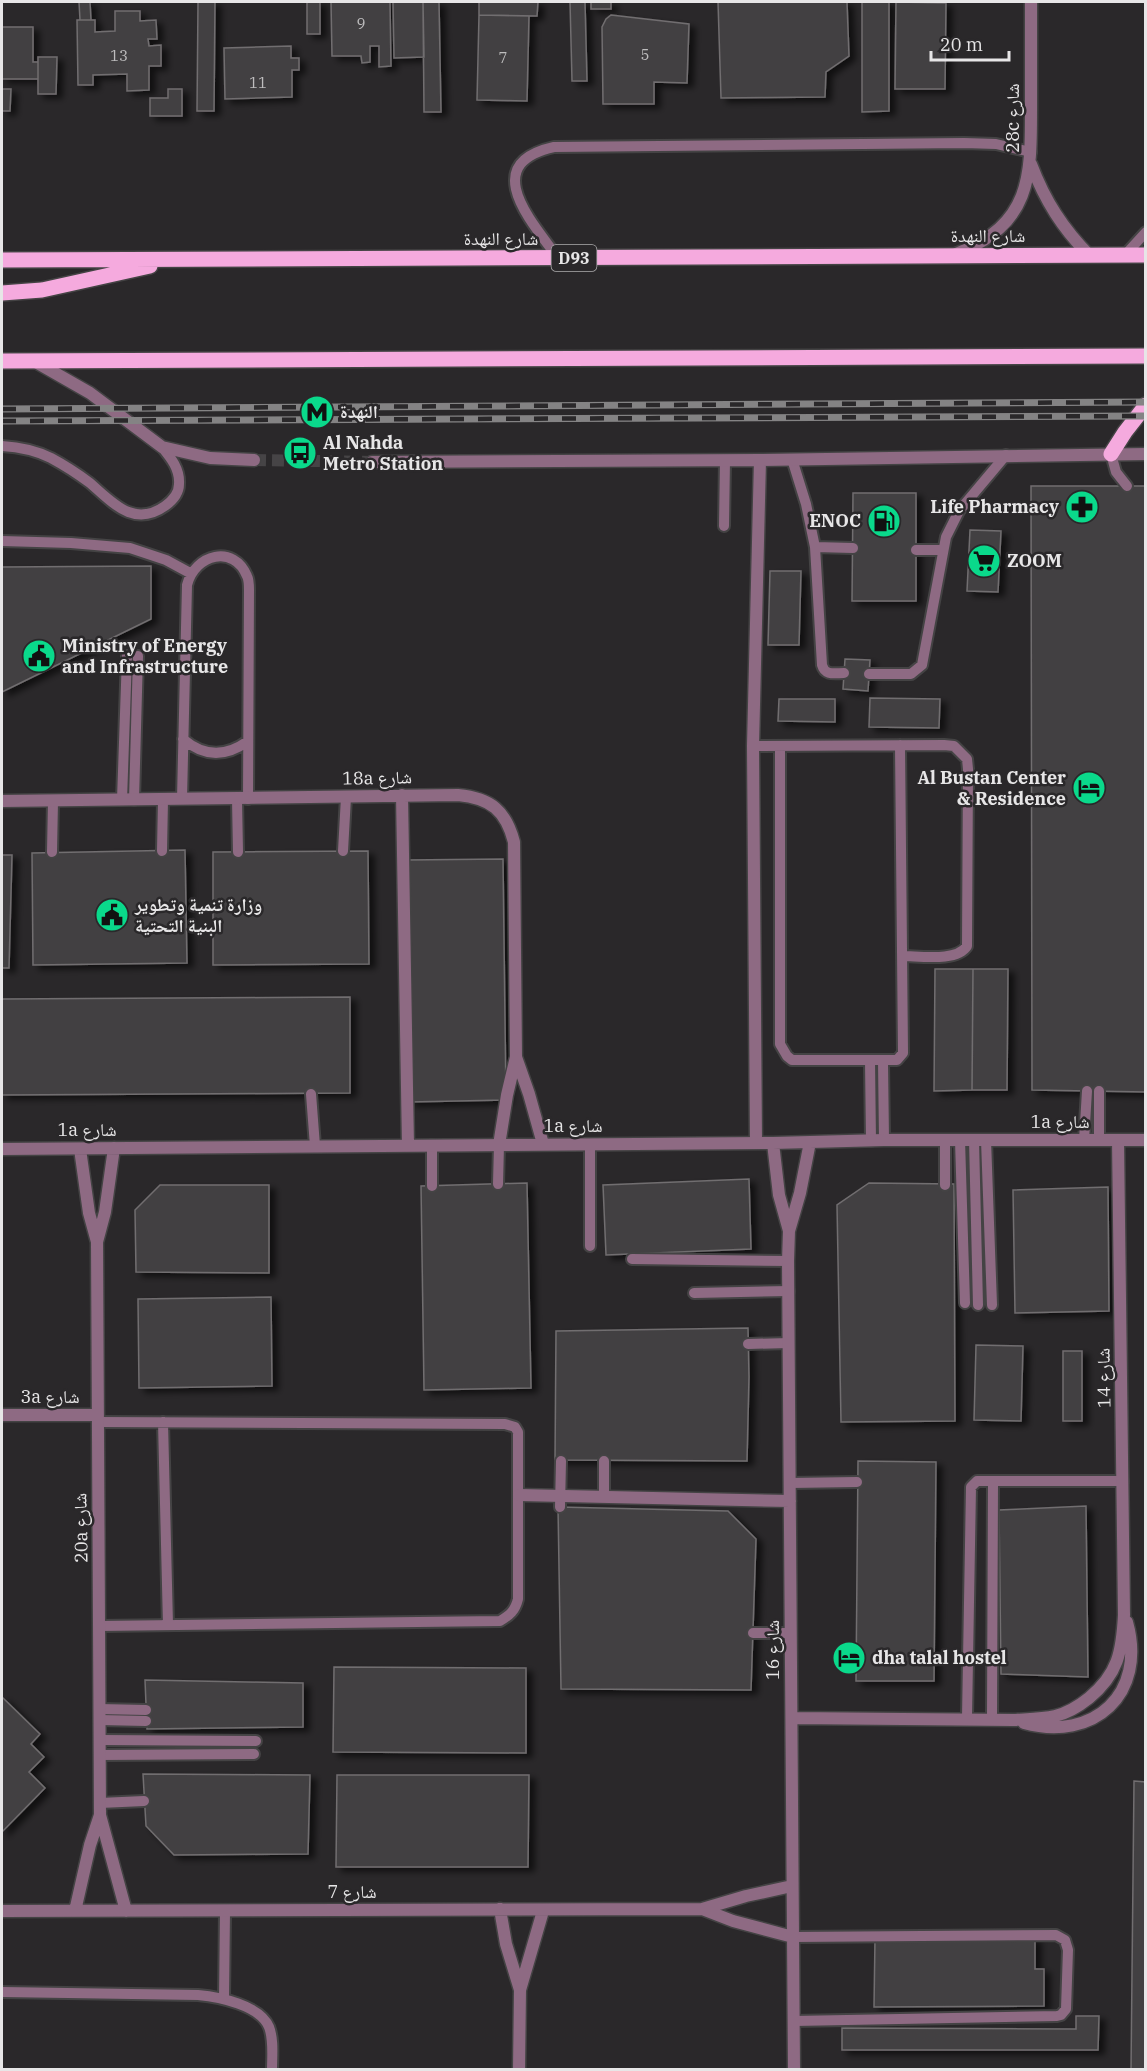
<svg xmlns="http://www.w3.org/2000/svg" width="1147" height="2071" font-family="'IBM Plex Serif','Noto Naskh Arabic',serif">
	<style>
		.building { fill: #434143; stroke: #716e70; stroke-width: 1.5; filter: url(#shadow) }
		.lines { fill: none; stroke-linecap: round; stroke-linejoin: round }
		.street-tunnel { stroke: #464446; stroke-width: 12; stroke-dasharray: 12 6; stroke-linecap: butt }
		.lane-casing { stroke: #444344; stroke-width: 14 }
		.street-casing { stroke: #444344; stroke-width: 15 }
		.primary-casing { stroke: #444344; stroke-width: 18 }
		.lane { stroke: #8e6a83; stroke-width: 10 }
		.street { stroke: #8e6a83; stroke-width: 12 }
		.primary { stroke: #f5aade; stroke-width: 15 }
		.rail-casing { stroke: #848384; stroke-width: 7 }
		.rail { stroke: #2a282a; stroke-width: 4.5; stroke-dasharray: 14; stroke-linecap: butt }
		.labels { text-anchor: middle; stroke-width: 5; stroke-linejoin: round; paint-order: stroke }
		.number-label { font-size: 15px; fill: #bebdbe }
		.shield { fill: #2a282a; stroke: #aeadae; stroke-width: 1.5 }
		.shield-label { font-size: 16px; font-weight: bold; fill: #e7e6e7 }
		.street-label { font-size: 18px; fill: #e7e6e7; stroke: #2a282a }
		.poi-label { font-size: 18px; font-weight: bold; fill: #e7e6e7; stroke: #2a282a; text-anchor: start }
	</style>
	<defs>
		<filter id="shadow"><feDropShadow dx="6" dy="4" stdDeviation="3" flood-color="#0009"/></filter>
	</defs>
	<rect width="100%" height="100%" fill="#2a282a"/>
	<!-- building -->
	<path class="building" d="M79,2H90L91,20H80Z
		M198,2H215L214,111H197Z
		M307,2H320V34H307Z
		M331,2H390L391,66L379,67V46H370V62L362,63L361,56H332Z
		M393,2H423L424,57L394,58Z
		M423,2H439L441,112H424Z
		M479,2H538L537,16L479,15Z
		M570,2H585L587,81H572Z
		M591,2H611V9H591Z
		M718,2H847L849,56L826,72L825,97L721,98Z
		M862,2H889V111L862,112Z
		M896,2L946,3L945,89H895Z
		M115,11H140V21L156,20L157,39H148L149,46L161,45V66H149V90L127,91V74L93,75V85H78L77,20H95V32L115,31Z
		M479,15L529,16L527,101L477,100Z
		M611,15L689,24L687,83L654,82V104H603L602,27L606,19Z
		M2,27H33V62H38V79H2Z
		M291,46V58H299V70H292V97L225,99L224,48Z
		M38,57H57L56,94H38Z
		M2,89H11L10,111H2Z
		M168,89H182V116H150V98H168Z
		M1031,486H1146V1092L1032,1090Z
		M853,493H916V601H852Z
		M970,530L1001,531L998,592L967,591Z
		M151,566V619L2,692V567Z
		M770,571H801L799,645H768Z
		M845,659L870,660L868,691L843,689Z
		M870,698L940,699L939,728L869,727Z
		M779,699H835V722L778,721Z
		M185,850L187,963L33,965L32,853Z
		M368,851L369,964L213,965V852Z
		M2,855H12L9,968H2Z
		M503,859L506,1100L409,1102L406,860Z
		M935,969H973L972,1090L934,1091Z
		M973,969H1008L1007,1090H972Z
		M350,997V1093L2,1095V999Z
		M749,1179L751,1249L606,1255L603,1185Z
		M527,1183L531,1388L424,1390L421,1186Z
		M869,1183L954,1184L955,1421L841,1422L837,1205Z
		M160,1185H269V1273L136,1272L135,1210Z
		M1108,1187L1109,1311L1015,1313L1013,1190Z
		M271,1297L272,1386L139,1388L138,1299Z
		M748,1328L749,1377L747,1461L555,1460L556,1331Z
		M976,1345L1023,1346L1021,1421L974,1420Z
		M1063,1351H1082V1421H1063Z
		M858,1461L936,1462L934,1681H856Z
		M1086,1506L1088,1677L1001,1674L999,1510Z
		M558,1507L728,1511L756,1539L751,1690L561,1689Z
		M334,1667L526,1668V1753L333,1752Z
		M145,1680L303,1683V1727L147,1729Z
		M2,1697L40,1734L31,1744L44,1757L29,1772L45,1788L2,1832Z
		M143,1774L310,1775L308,1854L174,1855L146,1826Z
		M337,1775H529L528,1867H336Z
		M1134,1781L1146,1782V2070H1131Z
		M875,1938H1035V1969H1044V2006L874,2007Z
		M1076,2016H1099L1098,2050H842V2028L1076,2029Z"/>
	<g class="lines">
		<!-- street-tunnel -->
		<path class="street-tunnel" d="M254,460L372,462"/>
		<!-- lane casing -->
		<g class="lane-casing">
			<path id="lane" d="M1125,255L1146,232
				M558,258C532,222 478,164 554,147L964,143L996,144L1031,152
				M2,446C19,447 35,450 51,458C64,465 78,474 90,483C113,503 134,528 165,506C172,501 179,493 179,484C180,469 171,458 162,447
				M1111,454L1116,472L1127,486
				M792,459L806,504L815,547L822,665C825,676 835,673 844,673
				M724,526L725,460
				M2,541L71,543L130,548L166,560L190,573
				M815,547L853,548
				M916,550H942
				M869,674H911L922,665L946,537L959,511L1006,455
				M183,739C204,757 226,757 248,741
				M753,746L944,745L954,746L967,759L968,769L967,946C957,962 920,956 902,956
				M780,746V1044L787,1056L792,1060H897L903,1053L900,745
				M182,799L187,585C195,554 234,544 247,576C249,580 249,586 249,590L248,799
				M237,799L238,852
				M122,800L127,656
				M134,800L138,656
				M162,851L163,800
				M343,851L346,797
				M52,852L53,801
				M870,1061L871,1141
				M883,1061L884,1140
				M1099,1091V1140
				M311,1094L315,1146
				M960,1140L965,1303
				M974,1140L978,1305
				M986,1140L992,1305
				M1084,1140L1087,1091
				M945,1141V1185
				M432,1145V1186
				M498,1184L499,1145
				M590,1246V1144
				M632,1259L788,1261
				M694,1293L789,1291
				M748,1344L789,1343
				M98,1422L505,1424L515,1427L518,1432V1599C515,1611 510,1615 500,1621L99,1626
				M163,1422L168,1625
				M790,1483L857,1482
				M604,1497V1461
				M560,1507L561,1461
				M753,1633H791
				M99,1709L146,1710
				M967,1718L971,1487L977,1481H1123
				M992,1719L993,1481
				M100,1720L146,1721
				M100,1740L256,1741
				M100,1755L254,1754
				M100,1803L144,1801
				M793,1937L1056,1935L1065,1940L1068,1950L1066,2009L1061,2015L1057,2016L794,2021
				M2,1992L198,1995C219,1997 260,2005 269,2027C274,2040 272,2056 272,2070
				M224,1999L225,1911"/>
		</g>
		<!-- street casing -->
		<g class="street-casing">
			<path id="street" d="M1031,164C1045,201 1063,229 1090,256
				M956,254C1033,223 1031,176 1031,103C1031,69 1031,35 1031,2
				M34,361L90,393L162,447L210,458L254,460
				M372,462L760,460L1146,454
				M402,795L408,1146
				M2,801L458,795C491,798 506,811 514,842L516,1057L507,1095L499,1145
				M516,1057L529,1094L543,1144
				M756,1143L753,746L760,460
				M773,1143L779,1195L789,1231
				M2,1149L773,1143L884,1140H1146
				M80,1149L89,1213L97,1242
				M2,1415H98
				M519,1495L790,1501
				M792,1718L1013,1720C1027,1719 1042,1719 1055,1716C1068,1713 1079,1706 1089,1698C1118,1674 1122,1652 1124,1615L1118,1140
				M1024,1723C1094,1742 1147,1694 1127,1622
				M100,1815L126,1911
				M500,1909L506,1944L520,1990L519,2070
				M702,1909L733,1921L793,1937
				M2,1911L702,1909L746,1896L792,1886
				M75,1911L90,1845L100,1815L97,1242L105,1212L114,1148
				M520,1990L543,1911
				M794,2070L788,1261L789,1231L800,1193L810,1142"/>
		</g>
		<!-- primary casing -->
		<g class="primary-casing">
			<path id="primary" d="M2,260L1146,255
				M2,293L42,290L150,266
				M2,361L1146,356
				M1111,454L1125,432L1146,405"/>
		</g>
		<!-- lane -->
		<use href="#lane" class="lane"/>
		<!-- street -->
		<use href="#street" class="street"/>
		<!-- primary -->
		<use href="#primary" class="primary"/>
		<!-- rail casing -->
		<g class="rail-casing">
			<path id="rail" d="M2,409L1146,402
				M2,421L1146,416"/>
		</g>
		<!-- rail -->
		<use href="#rail" class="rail"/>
	</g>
	<!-- icons -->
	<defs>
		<g id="metro-disc" transform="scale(1.725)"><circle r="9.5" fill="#0ad98b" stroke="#2a282a"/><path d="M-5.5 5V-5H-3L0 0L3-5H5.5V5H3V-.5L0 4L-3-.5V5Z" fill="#111"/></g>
		<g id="bus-disc" transform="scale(1.725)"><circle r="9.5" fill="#0ad98b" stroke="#2a282a"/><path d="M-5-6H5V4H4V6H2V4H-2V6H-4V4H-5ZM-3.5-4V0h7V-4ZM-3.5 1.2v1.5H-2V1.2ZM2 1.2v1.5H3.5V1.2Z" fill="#111"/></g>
		<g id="pharmacy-disc" transform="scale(1.725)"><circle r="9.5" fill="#0ad98b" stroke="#2a282a"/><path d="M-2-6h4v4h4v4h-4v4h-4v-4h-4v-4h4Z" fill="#111"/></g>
		<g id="fuel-disc" transform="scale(1.725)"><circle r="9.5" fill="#0ad98b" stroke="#2a282a"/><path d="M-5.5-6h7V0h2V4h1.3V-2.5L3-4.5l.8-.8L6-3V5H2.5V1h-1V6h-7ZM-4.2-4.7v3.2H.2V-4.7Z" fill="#111"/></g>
		<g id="supermarket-disc" transform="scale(1.725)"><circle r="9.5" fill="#0ad98b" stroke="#2a282a"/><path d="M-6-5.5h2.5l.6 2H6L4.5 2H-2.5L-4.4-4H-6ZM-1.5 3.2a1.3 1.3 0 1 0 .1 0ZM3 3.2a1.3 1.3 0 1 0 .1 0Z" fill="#111"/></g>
		<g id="civic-disc" transform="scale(1.725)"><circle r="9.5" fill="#0ad98b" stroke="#2a282a"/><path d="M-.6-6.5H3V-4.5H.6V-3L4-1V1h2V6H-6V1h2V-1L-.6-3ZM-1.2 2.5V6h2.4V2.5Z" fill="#111"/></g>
		<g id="hotel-disc" transform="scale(1.725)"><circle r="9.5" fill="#0ad98b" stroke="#2a282a"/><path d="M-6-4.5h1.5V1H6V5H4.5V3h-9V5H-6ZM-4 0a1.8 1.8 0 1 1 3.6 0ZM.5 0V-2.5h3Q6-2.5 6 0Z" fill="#111"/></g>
	</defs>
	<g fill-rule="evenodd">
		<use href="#metro-disc" x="317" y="412"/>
		<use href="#bus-disc" x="300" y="453"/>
		<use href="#pharmacy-disc" x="1082" y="507"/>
		<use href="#fuel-disc" x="884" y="521"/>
		<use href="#supermarket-disc" x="984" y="561"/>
		<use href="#civic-disc" x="39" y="656"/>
		<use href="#hotel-disc" x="1089" y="788"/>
		<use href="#civic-disc" x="112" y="915"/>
		<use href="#hotel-disc" x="849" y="1658"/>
	</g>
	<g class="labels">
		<!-- number labels -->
		<g class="number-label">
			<text x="361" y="29">9</text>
			<text x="645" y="60">5</text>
			<text x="119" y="61">13</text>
			<text x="503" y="63">7</text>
			<text x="258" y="88">11</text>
		</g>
		<!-- shield labels -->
		<rect class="shield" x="551.5" y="245" width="45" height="26" rx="4.5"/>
		<g class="shield-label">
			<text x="574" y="264">D93</text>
		</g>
		<!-- street labels -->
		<g class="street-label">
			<text transform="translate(1013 118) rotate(-90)" y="6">28c شارع</text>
			<text x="988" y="242">شارع النهدة</text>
			<text x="501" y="245">شارع النهدة</text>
			<text transform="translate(377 778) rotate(-1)" y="6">18a شارع</text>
			<text x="1060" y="1128">1a شارع</text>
			<text x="573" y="1132">1a شارع</text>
			<text x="87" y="1136">1a شارع</text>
			<text transform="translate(1104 1378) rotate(-91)" y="6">شارع 14</text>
			<text x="50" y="1403">3a شارع</text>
			<text transform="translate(81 1528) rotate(-91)" y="6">20a شارع</text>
			<text transform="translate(773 1650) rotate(-90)" y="6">شارع 16</text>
			<text x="352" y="1898">شارع 7</text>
		</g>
		<!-- poi labels -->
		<g class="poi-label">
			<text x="340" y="418">النهدة</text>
			<text x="323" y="449">Al Nahda<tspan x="323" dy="21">Metro Station</tspan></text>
			<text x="1059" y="513" text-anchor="end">Life Pharmacy</text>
			<text x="861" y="527" text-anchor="end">ENOC</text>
			<text x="1007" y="567">ZOOM</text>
			<text x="62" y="652">Ministry of Energy<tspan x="62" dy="21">and Infrastructure</tspan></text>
			<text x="1066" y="784" text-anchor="end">Al Bustan Center<tspan x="1066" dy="21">&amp; Residence</tspan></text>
			<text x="135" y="911">وزارة تنمية وتطوير<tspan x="135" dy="21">البنية التحتية</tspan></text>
			<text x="872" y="1664">dha talal hostel</text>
		</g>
	</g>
	<!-- border -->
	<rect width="1147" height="2071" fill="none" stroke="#e7e6e7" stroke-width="6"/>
	<!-- scale -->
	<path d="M931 51v9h78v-9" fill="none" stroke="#e7e6e7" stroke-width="3"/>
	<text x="940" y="51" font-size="18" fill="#e7e6e7" stroke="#2a282a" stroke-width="4.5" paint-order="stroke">20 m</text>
</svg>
